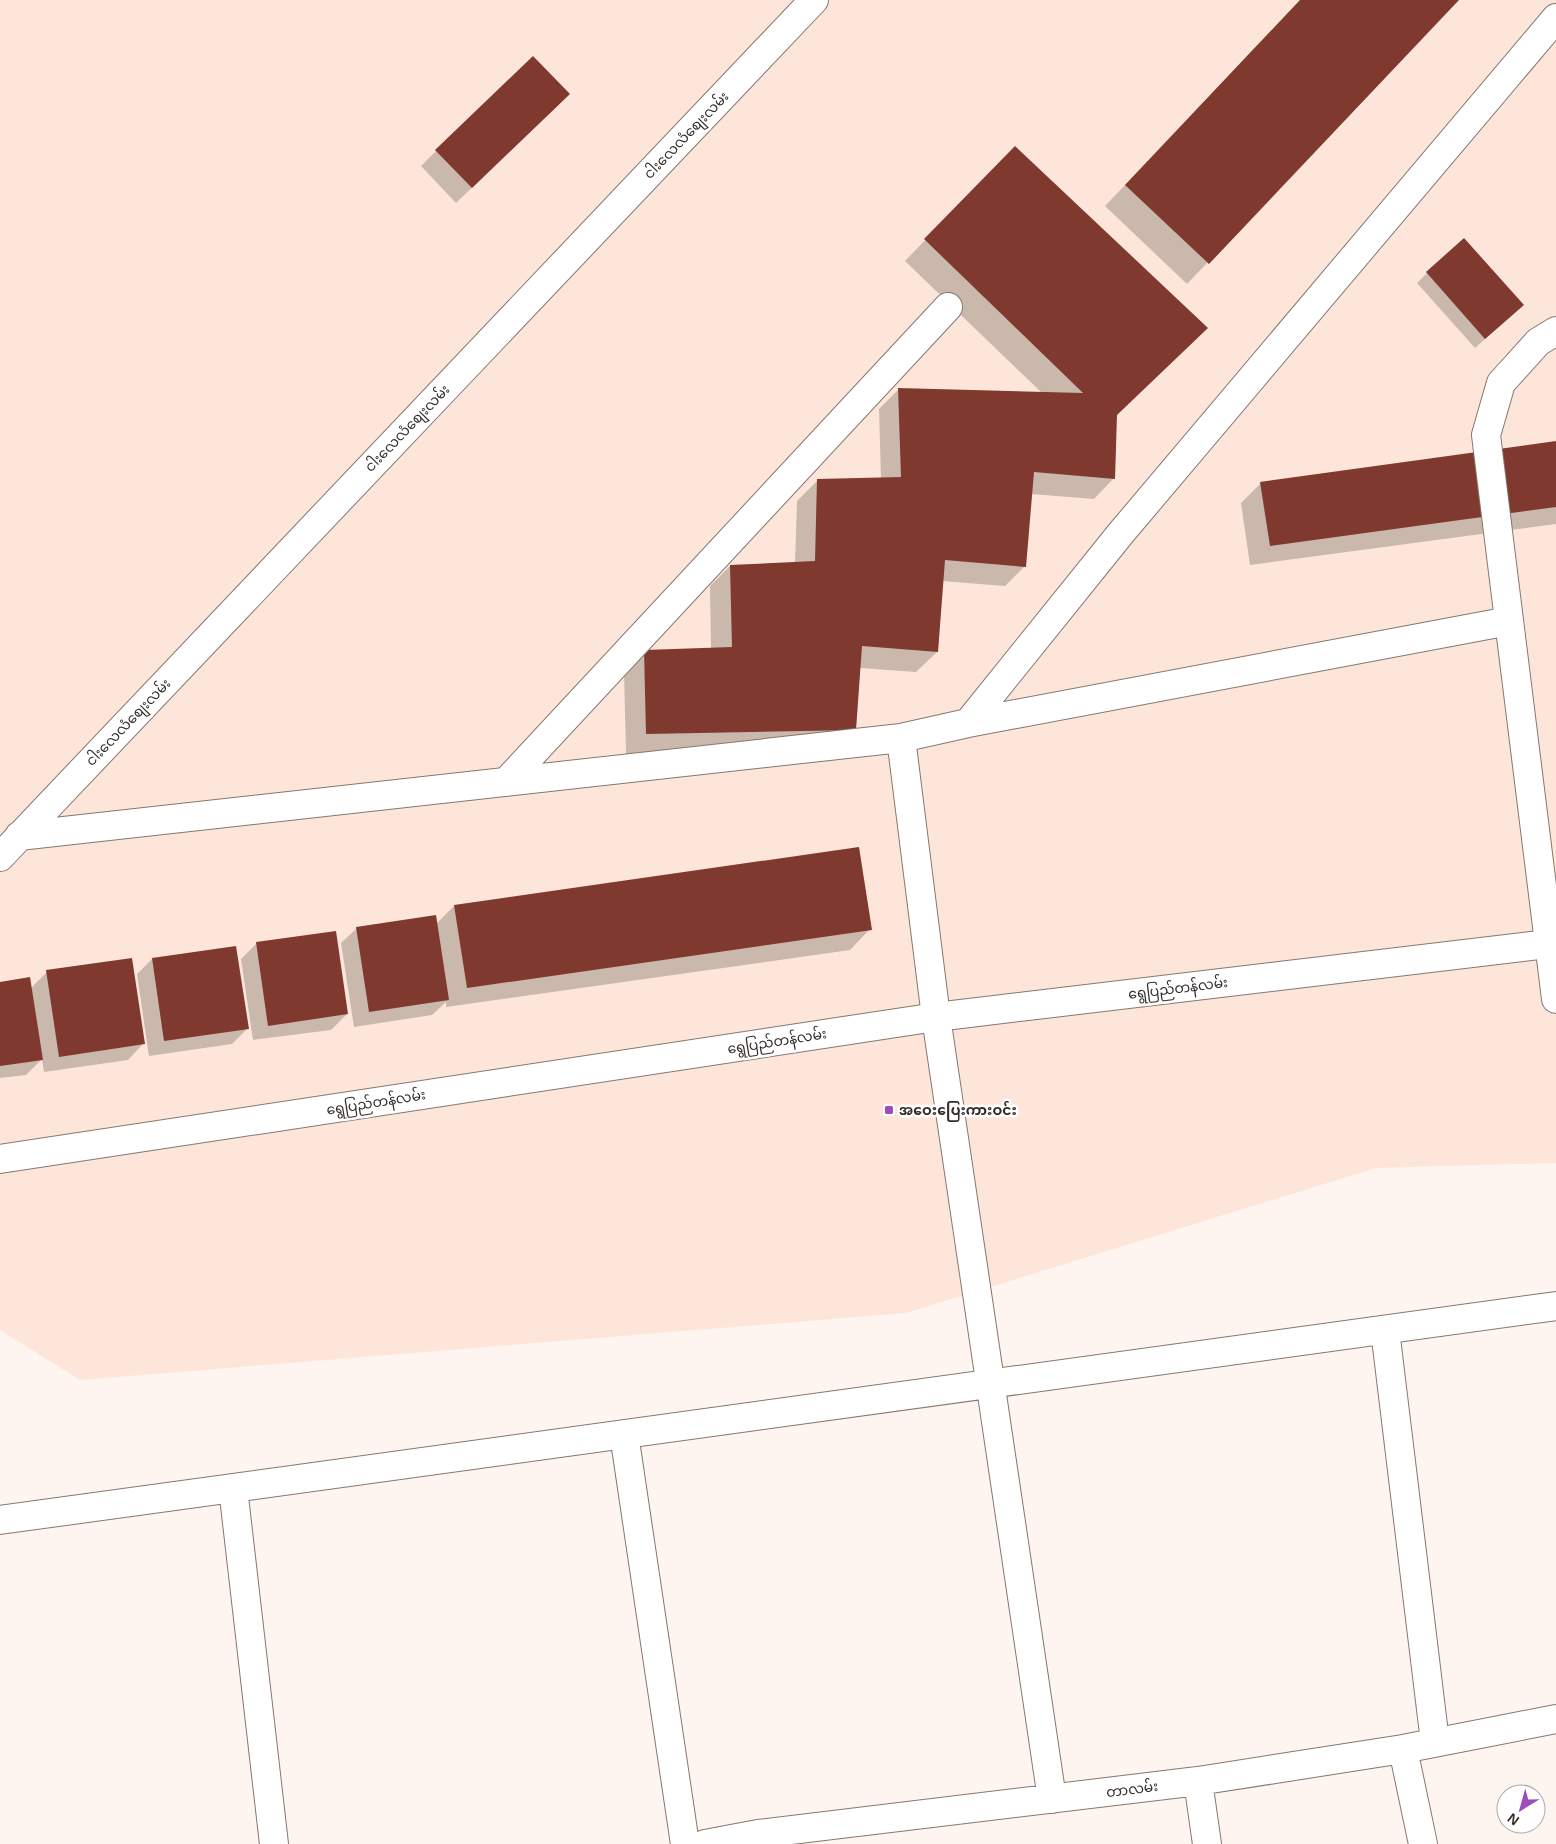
<svg xmlns="http://www.w3.org/2000/svg" width="1556" height="1844" font-family="Helvetica,'Noto Sans Myanmar',sans-serif">
	<style>
		.built { fill: #fde6d9 }
		.shadow { fill: #0003 }
		.building { fill: #7f392e }
		.lines { fill: none; stroke-linecap: round; stroke-linejoin: round }
		.minor-casing { stroke: #857770; stroke-width: 30 }
		.major-casing { stroke: #857770; stroke-width: 30 }
		.minor { stroke: #fff; stroke-width: 28 }
		.major { stroke: #fff; stroke-width: 28 }
		.poi-dot { fill: #9e4cbb; stroke: #fff; stroke-width: 2 }
		.labels { text-anchor: middle; stroke-width: 5; stroke-linejoin: round; paint-order: stroke }
		.street-label { font-size: 14px; fill: #332d2a; stroke: #fff }
		.poi-label { font-size: 14px; font-weight: bold; fill: #332d2a; stroke: #fff; text-anchor: start }
	</style>
	<rect width="100%" height="100%" fill="#fef5f0"/>
	<!-- built -->
	<path class="built" d="M0,0H1556V1163L1376,1168L906,1313L80,1380L0,1330Z"/>
	<!-- shadow -->
	<path class="shadow" d="M1301,0H1458L1187,284L1105,206Z
		M553,109L456,203L421,166L436,151Z
		M995,168L1116,415L1114,478L1094,499L1031,494L1025,566L1005,586L942,581L937,652L916,672L860,668L855,729L835,750L626,754L624,672L644,652L711,649L710,586L730,566L795,563L797,501L817,481L881,479L879,409L899,389L1042,393L905,261Z
		M1427,273L1512,315L1475,348L1417,283Z
		M1556,443V524L1250,565L1241,503L1261,483Z
		M454,906L870,929L850,950L446,1007V1002L432,1015L354,1027L341,943L357,928L436,924Z
		M256,944L347,1014L331,1030L253,1040L241,959Z
		M152,959L247,1029L232,1044L149,1056L137,974Z
		M47,972L143,1044L128,1060L44,1072L42,1059L26,1075L0,1078V983L31,988Z"/>
	<!-- building -->
	<path class="building" d="M1300,0H1459L1209,264L1125,185Z
		M533,56L570,94L472,188L435,150Z
		M1015,146L1208,328L1117,415L1115,479L1034,472L1026,567L945,560L938,652L862,646L856,730L646,734L644,650L732,647L730,565L815,561L817,479L901,477L898,388L1083,393L924,239Z
		M1464,238L1524,305L1485,339L1426,272Z
		M1556,441V507L1270,546L1260,482Z
		M859,847L872,930L467,988L454,905Z
		M436,915L449,1000L369,1012L356,927Z
		M336,931L348,1014L268,1026L256,942Z
		M236,946L249,1029L164,1041L152,958Z
		M132,958L145,1044L59,1057L46,970Z
		M30,977L43,1060L0,1066V982Z"/>
	<g class="lines">
		<!-- minor casing -->
		<g class="minor-casing">
			<path id="minor" d="M1556,331L1538,342L1501,383L1486,435L1556,999
				M968,723L1121,533L1556,18
				M506,782L948,307
				M19,836L901,738
				M0,857L814,0
				M1385,1330L1435,1742
				M624,1434L685,1844
				M233,1488L274,1844
				M0,1520L1556,1306
				M1403,1749L1423,1844
				M1198,1781L1207,1844
				M1052,1799L936,1017L901,738L968,723L1509,621
				M705,1844L758,1834L1198,1781L1403,1749L1556,1719"/>
		</g>
		<!-- major casing -->
		<g class="major-casing">
			<path id="major" d="M0,1159L936,1017L1556,943"/>
		</g>
		<!-- minor -->
		<use href="#minor" class="minor"/>
		<!-- major -->
		<use href="#major" class="major"/>
	</g>
	<!-- markers -->
	<rect class="poi-dot" x="884" y="1105" width="10" height="10" rx="2.5"/>
	<g class="labels">
		<!-- street labels -->
		<g class="street-label">
			<text transform="translate(686 135) rotate(-46)" y="5">ငါးလေလံစျေးလမ်း</text>
			<text transform="translate(407 428) rotate(-46)" y="5">ငါးလေလံစျေးလမ်း</text>
			<text transform="translate(128 722) rotate(-46)" y="5">ငါးလေလံစျေးလမ်း</text>
			<text transform="translate(1178 988) rotate(-7)" y="5">ရွေပြည်တန်လမ်း</text>
			<text transform="translate(777 1041) rotate(-9)" y="5">ရွေပြည်တန်လမ်း</text>
			<text transform="translate(376 1102) rotate(-9)" y="5">ရွေပြည်တန်လမ်း</text>
			<text transform="translate(1132 1789) rotate(-7)" y="5">တာလမ်း</text>
		</g>
		<!-- poi labels -->
		<g class="poi-label">
			<text x="899" y="1115">အဝေးပြေးကားဝင်း</text>
		</g>
	</g>
	<!-- north arrow -->
	<g transform="translate(1521 1809) rotate(217)"><circle r="24" fill="#ffffff" stroke="#adabaa"/>
	<path d="M0-4L9 19L0 12L-9 19Z" fill="#9e4cbb"/>
	<text y="-8" font-size="14" font-weight="bold" text-anchor="middle" fill="#332d2a">N</text>
	</g>
</svg>
